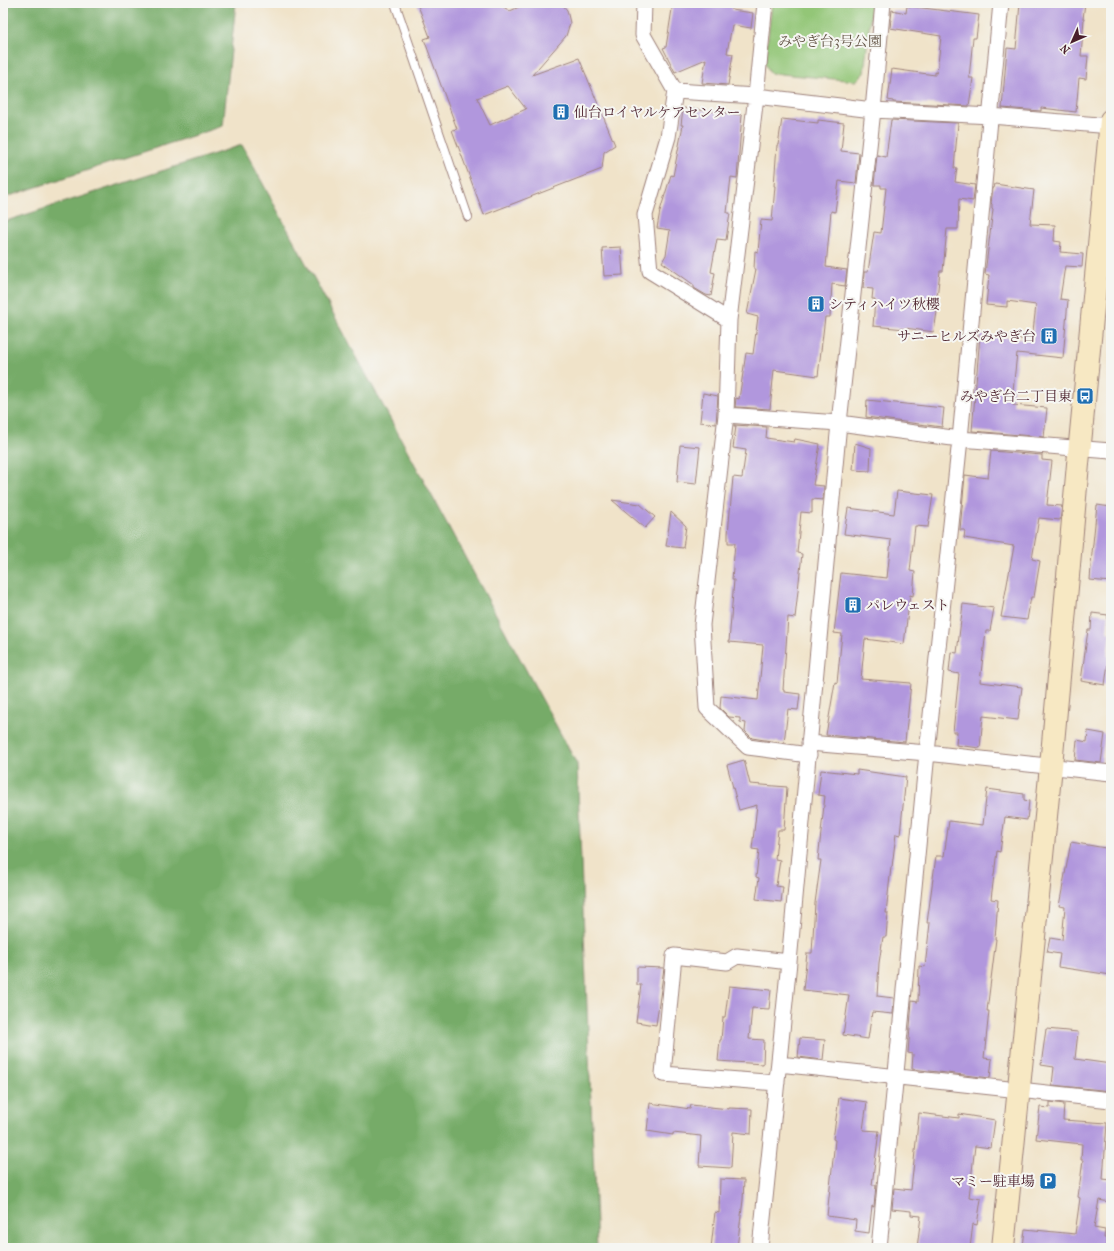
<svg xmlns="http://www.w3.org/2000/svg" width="1114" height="1251" font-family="'IM FELL French Canon','Noto Serif JP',serif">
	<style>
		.green { fill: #93c677; stroke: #6e7251 }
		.forest { fill: #76ab68; stroke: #60654a }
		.building { fill: #b197dd; fill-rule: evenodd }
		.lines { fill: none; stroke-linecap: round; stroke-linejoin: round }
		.lane-casing { stroke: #9d817a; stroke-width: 10 }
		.street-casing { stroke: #9d817a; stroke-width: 17 }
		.secondary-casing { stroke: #9d817a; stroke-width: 24 }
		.lane { stroke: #fff; stroke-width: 8 }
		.street { stroke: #fff; stroke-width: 15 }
		.secondary { stroke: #f7e8c3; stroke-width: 22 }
		.labels { text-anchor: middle; stroke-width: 4; stroke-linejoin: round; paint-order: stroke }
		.park-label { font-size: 14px; fill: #605142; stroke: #f6f6f2 }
		.poi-label { font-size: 14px; fill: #4a1f2b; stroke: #f6f6f2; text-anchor: start }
	</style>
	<rect width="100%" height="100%" fill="#f6f6f2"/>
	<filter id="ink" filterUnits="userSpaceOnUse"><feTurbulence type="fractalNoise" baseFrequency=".025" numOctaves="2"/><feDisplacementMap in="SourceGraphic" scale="8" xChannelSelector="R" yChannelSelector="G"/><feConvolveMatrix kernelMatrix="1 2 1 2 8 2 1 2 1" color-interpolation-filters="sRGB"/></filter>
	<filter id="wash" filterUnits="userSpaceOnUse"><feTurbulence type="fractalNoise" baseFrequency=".012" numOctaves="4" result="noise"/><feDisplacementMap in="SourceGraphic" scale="16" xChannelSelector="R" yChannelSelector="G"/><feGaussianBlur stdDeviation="0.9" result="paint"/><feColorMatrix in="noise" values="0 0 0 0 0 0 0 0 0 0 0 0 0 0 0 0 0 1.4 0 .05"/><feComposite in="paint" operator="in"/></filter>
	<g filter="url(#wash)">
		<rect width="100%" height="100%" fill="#f0e3c9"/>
		<!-- green -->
		<path class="green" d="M772,3H872L864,73L856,81L770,73L765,64Z"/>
		<!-- forest -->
		<path class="forest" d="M3,3H236L223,126L3,198Z
			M242,145L577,764L597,1248H3V222Z"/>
		<g id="blocks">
			<!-- building -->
			<path class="building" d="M417,3H497L510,11L528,3H561L567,10L570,23L566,36L532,75L579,58L615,145L604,152L602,169L484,215L452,130L457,129L424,39L430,37ZM508,86L526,109L490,125L477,98Z
				M673,3H733L732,10L753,13L751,28L732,25L727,53L733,54L728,85L702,83L706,59L675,72L663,48L666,47Z
				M1020,3H1085L1083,19H1084L1081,56H1088L1086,79L1079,78L1076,112L1041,108V111L1002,108L1007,48L1016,49Z
				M907,6L979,15L976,38H973L969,78H973L969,106L893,102V101L888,100L892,69L935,75V72L937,73L941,36L890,28L892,10L906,13Z
				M683,108L742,115L737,178L731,177L727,213H730L726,240L717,239L711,272L715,273L711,296L706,295L694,288V285L662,262L666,255L670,230L657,228L660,211L671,175L673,176L683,125H681Z
				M782,119L818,123V120L844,123L841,151L859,153L856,183L839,181L835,212L831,211L826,267L847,270L845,286L832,284L830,317H825L818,376L774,370L770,409L735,407L736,398L739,399L746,353L753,354L758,317L747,314L756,269H754L755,251L758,252L761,220L772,221L775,186H774L777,145H778Z
				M891,120L958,123L954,168H957L955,182L975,185L973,201L959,199L958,229H947L943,271H940L937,298H939L934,332L905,328V329L873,326L875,299H872L873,289L863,288L864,272H868L874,232L881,233L886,188H881V185H874L877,155L886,157Z
				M995,184L1034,190L1030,224L1055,225L1054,241L1061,242L1060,252L1083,254L1082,267L1065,266L1060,299L1068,300L1063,358L1017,353L1012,400H1014L1013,405L1047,408L1044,437L972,431L980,335L1032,340L1036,305L1007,301V307L986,305L989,275L985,274L993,209L992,208V204L991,203L993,188H994Z
				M621,247L623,275L604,276L602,248Z
				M703,393L718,396L716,424L700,422Z
				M867,400L944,408L942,427L866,417Z
				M734,425L767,427L766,438L794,442L795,439L820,444L813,485L824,486L823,500L812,499V513L801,512L797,553L802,554L795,618L788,617L783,690H784V692L800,694L798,710L788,709L784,743L752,738L745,731L746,723L740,722V718L729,717L720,708L721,696L758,700L763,645L729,642L734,580H732L735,543H728V534L733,477L742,478L746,450L733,448L736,426H734Z
				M855,443L871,448L870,471L853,470Z
				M680,445L700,447L696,484L677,482Z
				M991,451L1042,455V460L1052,461L1047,505L1062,506L1060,520L1039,518L1032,559L1040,561L1034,597H1031L1027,620L1001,617L1014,546L964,538L965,530H960L965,475L988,478Z
				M897,491L933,495L928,527L915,526L910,571L915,572L913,596L910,595L904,644L865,639L861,679L911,683L905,742L826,735L835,682L837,683L842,634L834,633L841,573L887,578L891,540L844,534L848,508L894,514Z
				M612,500L640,504L655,517L645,528Z
				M1097,505L1111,507V582L1090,580L1092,553Z
				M671,512L686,526L683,548L666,546Z
				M963,604L994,608L990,631H986L980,682L1022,687L1018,720L983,716L980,748L956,745L957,732H953L959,674L949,672L951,652L957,653Z
				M1092,613L1108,615L1107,632L1110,633L1107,656H1109L1105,685L1081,681L1088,630H1091Z
				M1088,731L1105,734L1101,763L1075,760L1077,740L1087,742Z
				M744,760L750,784L787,787L784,830H778L775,859L780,860L776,886L783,887L781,902L756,899L759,878L756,877L759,850L752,849L757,805L739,810L727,765Z
				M821,770L857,774V770L906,777L900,835L896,834L892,867H891L886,913H888L886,937H883L879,963L877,996L894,998L893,1014L872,1012L868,1039L843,1035L849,995L803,990L807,953H812L815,903L821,860H818L825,796L818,795Z
				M987,789L1024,794V800L1029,801L1027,820L1005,817L1000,852L997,851L991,899L998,900L995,939H996L987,1011H989L984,1058L992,1059L990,1078L912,1069L913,1054L908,1053L912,1001L918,1002L919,966L925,967L930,923H927L936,856H944L949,821L983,825Z
				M1071,842L1111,849V975L1058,967L1060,954L1047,952L1050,938L1062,940L1065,907L1059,906Z
				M637,967L664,968L656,1025L636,1022L641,985H637Z
				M729,986L771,990L769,1009L752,1008L749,1039L764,1040L763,1064L718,1061L720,1040H721L723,1017H725Z
				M1046,1029L1078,1032L1075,1059L1111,1064V1091L1052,1085L1054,1067L1041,1065Z
				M800,1038L825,1040L823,1060L798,1057Z
				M839,1098L867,1102L863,1130L879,1131L872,1185H876L874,1207L872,1206L869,1233L855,1231L856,1220L827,1216L835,1140L833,1139Z
				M1050,1102L1064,1104L1063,1120L1107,1123L1103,1179L1111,1180V1189L1109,1202L1099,1200L1094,1228L1105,1230L1104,1238H1106V1248L1023,1247L1025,1229L1075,1234L1080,1198L1078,1197L1083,1160H1081L1082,1144L1036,1139L1040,1107L1050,1108Z
				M650,1103L690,1109L691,1105L729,1109V1108L752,1109L751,1134L733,1132L731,1168L699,1166L701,1136L673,1133V1135L647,1131Z
				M919,1113L959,1118V1114L995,1120L991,1148L975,1146L969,1197L981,1199L977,1225L973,1224L970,1248H917L921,1216L911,1215V1211L892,1209L894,1188L911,1190Z
				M720,1179L744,1180L743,1200L737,1248H711L715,1212L719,1213Z"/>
		</g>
	</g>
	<g filter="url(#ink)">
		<use href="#blocks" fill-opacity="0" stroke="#9d817a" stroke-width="1"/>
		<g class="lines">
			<!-- lane casing -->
			<g class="lane-casing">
				<path id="lane" d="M395,3L468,217"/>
			</g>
			<!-- street casing -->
			<g class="street-casing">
				<path id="street" d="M644,3L643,35L675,91L756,96L729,320L726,415L839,423L960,439L1111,451
					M765,3L756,96L873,110L991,116L1111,126
					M675,91L668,137L645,215L650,271L729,320
					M726,415L702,625L707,708L748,747L809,755
					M809,743L927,753L1111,773
					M779,1064L1111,1100
					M777,1083L663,1074L674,956L727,962L737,956L789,962
					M760,1248L789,962L839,423L873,110L883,3
					M879,1248L927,753L960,439L1001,3"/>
			</g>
			<!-- secondary casing -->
			<g class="secondary-casing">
				<path id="secondary" d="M1003,1248L1051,766L1078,464L1111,120"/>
			</g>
			<!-- lane -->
			<use href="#lane" class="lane"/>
			<!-- street -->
			<use href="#street" class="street"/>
			<!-- secondary -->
			<use href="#secondary" class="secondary"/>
		</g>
	</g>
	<!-- icons -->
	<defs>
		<g id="building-square" transform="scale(0.9)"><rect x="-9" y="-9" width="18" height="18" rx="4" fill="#1f6fb2" stroke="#f6f6f2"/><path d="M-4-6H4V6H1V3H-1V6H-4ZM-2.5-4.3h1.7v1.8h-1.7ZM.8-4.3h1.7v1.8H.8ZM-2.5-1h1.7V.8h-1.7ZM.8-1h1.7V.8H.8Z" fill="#fff"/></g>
		<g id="bus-square" transform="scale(0.9)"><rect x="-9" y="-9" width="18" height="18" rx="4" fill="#1f6fb2" stroke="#f6f6f2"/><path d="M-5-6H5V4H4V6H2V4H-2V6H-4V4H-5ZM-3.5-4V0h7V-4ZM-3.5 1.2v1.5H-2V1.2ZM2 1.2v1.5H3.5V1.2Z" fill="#fff"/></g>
		<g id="parking-square" transform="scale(0.9)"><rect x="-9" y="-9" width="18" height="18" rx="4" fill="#1f6fb2" stroke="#f6f6f2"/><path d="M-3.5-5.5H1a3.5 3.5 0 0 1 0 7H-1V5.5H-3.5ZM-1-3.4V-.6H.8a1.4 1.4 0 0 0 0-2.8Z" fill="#fff"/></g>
	</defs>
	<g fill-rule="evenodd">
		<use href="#building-square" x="561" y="112"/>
		<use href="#building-square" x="816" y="304"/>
		<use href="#building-square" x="1049" y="336"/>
		<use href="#bus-square" x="1085" y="396"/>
		<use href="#building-square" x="853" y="605"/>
		<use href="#parking-square" x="1048" y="1181"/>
	</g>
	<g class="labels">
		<!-- park labels -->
		<g class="park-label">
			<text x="830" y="46">みやぎ台3号公園</text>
		</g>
		<!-- poi labels -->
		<g class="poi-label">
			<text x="574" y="117">仙台ロイヤルケアセンター</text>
			<text x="829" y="309">シティハイツ秋櫻</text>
			<text x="1036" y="341" text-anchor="end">サニーヒルズみやぎ台</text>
			<text x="1072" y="401" text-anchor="end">みやぎ台二丁目東</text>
			<text x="866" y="610">パレウェスト</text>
			<text x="1035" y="1186" text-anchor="end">マミー駐車場</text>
		</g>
	</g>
	<!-- margin -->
	<rect width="1114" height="1251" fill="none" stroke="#f6f6f2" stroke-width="16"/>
	<!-- north arrow -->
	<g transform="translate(1072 42) rotate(225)" stroke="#f6f6f2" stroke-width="3" paint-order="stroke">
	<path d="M0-3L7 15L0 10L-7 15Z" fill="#4a1f2b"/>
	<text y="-6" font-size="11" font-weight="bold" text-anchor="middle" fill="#4a1f2b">N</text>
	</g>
</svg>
